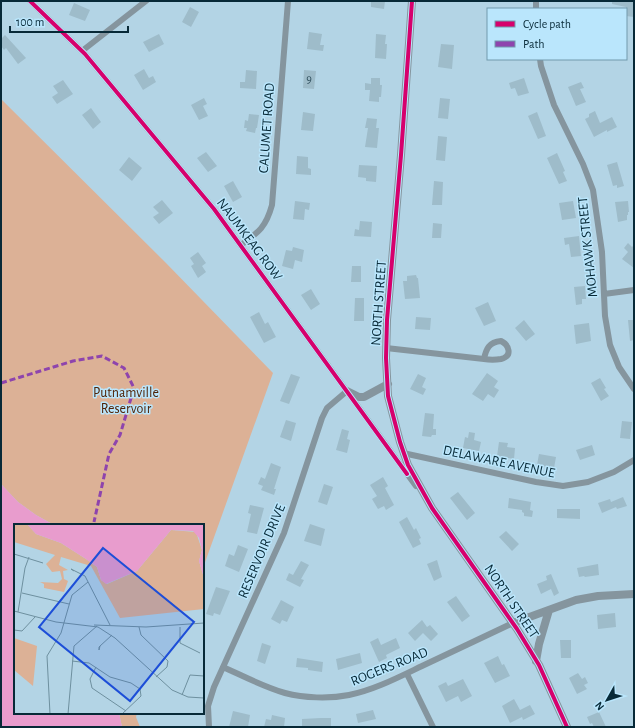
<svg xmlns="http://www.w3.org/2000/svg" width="635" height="728" font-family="'Alegreya Sans',sans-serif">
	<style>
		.green { fill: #dcb196 }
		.water { fill: #e89ccd }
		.building { fill: #9ebcca }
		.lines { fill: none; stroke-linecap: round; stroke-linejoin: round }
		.minor { stroke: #85959e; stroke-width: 6 }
		.tertiary { stroke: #85959e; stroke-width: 8 }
		.quiet { stroke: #8e44ad; stroke-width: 3; stroke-dasharray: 6 3; stroke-linecap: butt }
		.cycleway-casing { stroke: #bae6fc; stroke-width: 6 }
		.cycleway { stroke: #d6006c; stroke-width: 4 }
		.labels { text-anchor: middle; stroke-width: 3; stroke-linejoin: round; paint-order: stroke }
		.number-label { font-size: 12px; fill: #2e4e5c }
		.street-label { font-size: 14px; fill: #072937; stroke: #bae6fc }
		.park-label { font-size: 14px; fill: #502306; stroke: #bae6fc }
		.inset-road { fill: none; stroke: #6e909f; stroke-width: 1 }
		.view { fill: #1d4ed8; fill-opacity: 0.15; stroke: #1d4ed8; stroke-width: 2 }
		.inset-edge { fill: none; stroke: #072937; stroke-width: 2 }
	</style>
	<rect width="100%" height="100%" fill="#b3d4e5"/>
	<!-- green -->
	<path class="green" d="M1,99L166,263L273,373L203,568V525H54L36,515L18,502L1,484Z
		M119,713H137L136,717L140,727H122Z"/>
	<!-- water -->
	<path class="water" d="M1,484L18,502L36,515L54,525H15V713H119L122,727H1Z"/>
	<!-- building -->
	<path class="building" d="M371,1H385L384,9L371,7Z
		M612,1H634V17L626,16V7L612,4Z
		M74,3L90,10L85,21L69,15Z
		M190,7L199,12L191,27L182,22Z
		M309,32L322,34L320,45H324L323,51L307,49Z
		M159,34L164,44L149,52L143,42Z
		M376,34L386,35L385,44H387L386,59L375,58Z
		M5,35L26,58L18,64L6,48L4,50L1,46V39Z
		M441,44L454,45L452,69L438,67Z
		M144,69L149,78L153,76L156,82L143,90L134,75Z
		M246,70L257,71L256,89L240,88V82H245Z
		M304,70L316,71L314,89L303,88Z
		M371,78H380V85H382L381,97H379V102L369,101L370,90H365V83L371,84Z
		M524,78L529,93L518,96L515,88L511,89L509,83Z
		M63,80L73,94L57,104L52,97L58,93L53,86Z
		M581,82L584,88L580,89L586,102L576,106L568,87Z
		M204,98L207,104L203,106L208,116L199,120L191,105Z
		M440,98L450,99L448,119L438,118Z
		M91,108L101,122L93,129L82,115Z
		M595,111L600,123L612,117L617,127L607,132V130L594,137L585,119L589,117V114Z
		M303,112L315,114L313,131L301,130Z
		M537,112L546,136L538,139L528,116Z
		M249,114L259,115L257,128H256L255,133L246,131L247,128H244L245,120L248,121Z
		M367,118L377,119L376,128H379L377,148L365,147L368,128H365Z
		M438,136L447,137L445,161L436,160Z
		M206,152L217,166L208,172L197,158Z
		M557,153L565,171L563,172L567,181L559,184L547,158Z
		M297,156L308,157V168L311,169V175L296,174Z
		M129,157L142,168L132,181L119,170Z
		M617,162L624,186L617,188V185L613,186L607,165Z
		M359,165L377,166L376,182L366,181V178L358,177Z
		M233,181L242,197L233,202L224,186Z
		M434,181L443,182L442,205H432Z
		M162,200L173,213L159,224L153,217L159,213L153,207Z
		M295,201L310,203L309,210L305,209L304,220L293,219Z
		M573,201L576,218L562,220L559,203Z
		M628,201L629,212H628V215H627V220L618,222L615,202Z
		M360,221L372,222L371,237L354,236L355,229L359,230Z
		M433,223L442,224L441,238H432Z
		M579,236L581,256L571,257L569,244L565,245L564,238Z
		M628,243L632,247L634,245V268L622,259L628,252L624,248Z
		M293,247L304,250L302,262L295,260L293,269L282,266L286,250L292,251Z
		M198,252L206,263L202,266L206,272L198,278L191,266L194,264L190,258Z
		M352,266H361V282H351Z
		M416,275L417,278H418L420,298L405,299L403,281H407V276Z
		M585,286L586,299H582V304L576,305L574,287Z
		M311,289L320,304L311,310L301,295Z
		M355,298H364V321H354Z
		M488,302L496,321L484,326L475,308Z
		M259,312L265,324L268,322L276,337L264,343L250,317Z
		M416,317L431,318L430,330L415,329Z
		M524,320L535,334L526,341L515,328Z
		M628,320H634V340L630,341Z
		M589,323L591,341L576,344L574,325Z
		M487,373L498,381L494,387L499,390L494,398L488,394L483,401L472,394Z
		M291,374L300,377L289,404L280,401Z
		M418,374L426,378L422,387L426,389L423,395L410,389Z
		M600,378L606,388L604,389L609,396L601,401L591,383Z
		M425,413L434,414L433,429H436V435H432L431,437L422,436Z
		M286,420L296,423L291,441L280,437Z
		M622,421L632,422L630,439L620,438Z
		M342,429L349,431L347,439L350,440L347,453L336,450Z
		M469,432L475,433L474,440L481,442L479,451L463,448L465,437L468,438Z
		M499,442L508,443L507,447L515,448L514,459L497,456Z
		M592,445L595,455L580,460L576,450Z
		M539,454L556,457L554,468L537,465Z
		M271,463L281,467L274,489H276L274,495L261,490L263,486L258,484L261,477L265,479Z
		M383,477L388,486L385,488L394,505L386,510L384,506L378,509L372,499L377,496L370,485Z
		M324,484L333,487L327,505L318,502Z
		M458,492L475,513L467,520L450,498Z
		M623,497L627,506L617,509L616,507L602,513L598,503L610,499L611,502Z
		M509,498L531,502L530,510L533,511L532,517L524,516V513L522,512V510L508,508Z
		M250,505L264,508L257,534L247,532L251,514L248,513Z
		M557,509H580V519L557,518Z
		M407,517L414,530L416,528L421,538L419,539L421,544L413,548L399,522Z
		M310,524L325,529L321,546L304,541Z
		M506,531L519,544L512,551L499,537Z
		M238,545L248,549L239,572L225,566L229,554L234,556Z
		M437,560L442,577L434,581L427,564Z
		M301,561L309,565L301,579L304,580L300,587L286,580L289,573L293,575Z
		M598,564L599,575L585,577L584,576L579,577L577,568Z
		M551,574L559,593L554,596L551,589L541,594L537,584L547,580L546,576Z
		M216,587L230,591L220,615L214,613L213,616L206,614Z
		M456,596L470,616L462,622L447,602Z
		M281,600L294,607L287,622L282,620L280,624L271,619Z
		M615,613L616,627L598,629L597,615Z
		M422,620L427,627L430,625L438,634L431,641L423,633L415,641L408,633Z
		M378,638L381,645L396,638L400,648L386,655L387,658L379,662L370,642Z
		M560,640H571V658H561Z
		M262,643L271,646L265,664L257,661Z
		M360,653L362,663L338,670L336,659Z
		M498,656L502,665L504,664L510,676L495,683L484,663Z
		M297,658L323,662L322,672L308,670V668L296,667Z
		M578,673L582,679L585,677L588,683L584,685L587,689L577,694L569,678Z
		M463,679L472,696L461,702L458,696L446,702L438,686L446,682L448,686Z
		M514,699L520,710L530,705L535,714L523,720L522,717L510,723L502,706Z
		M373,710L376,719L358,723L356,714Z
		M233,711L250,715L248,727H229Z
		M599,712L606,727H594L592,723L590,724L587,717Z
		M272,715L285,718L284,727H264L266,719L271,720Z
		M321,718H331V727H302V719Z"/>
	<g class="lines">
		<!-- minor -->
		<path class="minor" d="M30,1L85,54L214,209L416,486
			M536,9V1
			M82,51L146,1
			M540,59L541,66L554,105L583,164L593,190L602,252L605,316L610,345L619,367L634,389
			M241,245C259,232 266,227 272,205L288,1
			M604,294L634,290
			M386,348L484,359C490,360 495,360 501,359C513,356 509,345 501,341C489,342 486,349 484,359
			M403,453L536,482L563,486L588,482L614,472L634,460
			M223,667C243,676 264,687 285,693C304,698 329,699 349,695C374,690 399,677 422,666C452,652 483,637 513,623
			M407,674L433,727
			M209,727L208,706L214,687L284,533L322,418L327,408L347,391"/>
		<!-- tertiary -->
		<path class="tertiary" d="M412,1L401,155L387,320L386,358L388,396L400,442L408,465L432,508L517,629L539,665L567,727
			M347,391L359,397H364L388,384
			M513,623L576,600L598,596L634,594
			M536,661L539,644L549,610"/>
		<!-- quiet -->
		<path class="quiet" d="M1,383L73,361L102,356L124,368L134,388L120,435L109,454L94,522"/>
		<!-- cycleway casing -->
		<g class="cycleway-casing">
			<path id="cycleway" d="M30,1L85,54L214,209L407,474
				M412,1L401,155L387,320L386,358L388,396L400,442L408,465L432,508L517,629L539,665L567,727"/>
		</g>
		<!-- cycleway -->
		<use href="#cycleway" class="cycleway"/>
	</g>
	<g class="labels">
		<!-- number labels -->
		<g class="number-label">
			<text x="309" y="83">9</text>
		</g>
		<!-- street labels -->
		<g class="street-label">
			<text transform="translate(266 128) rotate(-86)" y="5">CALUMET ROAD</text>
			<text transform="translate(250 239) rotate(53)" y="5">NAUMKEAG ROW</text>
			<text transform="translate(587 247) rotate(-96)" y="5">MOHAWK STREET</text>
			<text transform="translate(378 303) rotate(-86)" y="5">NORTH STREET</text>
			<text transform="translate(499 461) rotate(12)" y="5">DELAWARE AVENUE</text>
			<text transform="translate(261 551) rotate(-67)" y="5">RESERVOIR DRIVE</text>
			<text transform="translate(512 601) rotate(56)" y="5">NORTH STREET</text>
			<text transform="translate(389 666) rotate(-22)" y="5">ROGERS ROAD</text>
		</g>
		<!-- park labels -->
		<g class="park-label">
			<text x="126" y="397">Putnamville<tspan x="126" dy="16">Reservoir</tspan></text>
		</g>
	</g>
	<!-- overview -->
	<g transform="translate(14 524)">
		<rect width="190" height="190" fill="#b3d4e5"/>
		<path d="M0,0H13L22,10L47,19L72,35L83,43L87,56L93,60L123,47L157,6L182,8L188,26L185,37L190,54V85L106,94L77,42L47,33L45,41L54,46L49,47L50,55L54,57L50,68L30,64V60L26,58L44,59L48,55L46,47L38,48L32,40L41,31L0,18ZM0,114L23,122L19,162L0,146Z" fill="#dcb196"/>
		<path d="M13,0H190V54L185,37L188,26L185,14L179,7L157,6L123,47L92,60L87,56L83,43L72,35L47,19L22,10Z" fill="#e89ccd"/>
		<path class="inset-road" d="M0,30L29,39M60,47L57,45L71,52L96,101M8,69L55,80M0,87L42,98L84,103L101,114L158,166L174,173L190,174M4,88L11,44L15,33M80,101L132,103L190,99M125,103L127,111L154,137L153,143L142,153M166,103V119L186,129M0,106L8,107L21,93M86,122L85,126V123L86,122L98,111M58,137L75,139L96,153L117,159L126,165L127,172L108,190M82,143L76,155L78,164L112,187M168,171L176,151L190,152M36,190L33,132L47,109L58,71L74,58M54,190L60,122L83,102"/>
		<path class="view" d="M89,24L180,98L116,177L25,103Z"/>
		<rect width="190" height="190" class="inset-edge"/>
	</g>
	<!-- border -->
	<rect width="635" height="728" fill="none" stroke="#072937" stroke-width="4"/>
	<!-- legend -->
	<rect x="487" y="8" width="140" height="52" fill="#bae6fc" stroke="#729aad"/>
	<rect x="495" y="21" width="20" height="6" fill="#d6006c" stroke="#729aad"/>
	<text x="523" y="28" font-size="12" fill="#072937">Cycle path</text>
	<rect x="495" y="41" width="20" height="6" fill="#8e44ad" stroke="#729aad"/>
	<text x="523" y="48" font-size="12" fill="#072937">Path</text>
	<!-- north arrow -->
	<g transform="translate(607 700) rotate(231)" stroke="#bae6fc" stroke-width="3" paint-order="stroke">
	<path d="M0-3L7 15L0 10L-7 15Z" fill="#072937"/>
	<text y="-6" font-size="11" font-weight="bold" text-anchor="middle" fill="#072937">N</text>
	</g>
	<!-- scale -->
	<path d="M10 26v6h118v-6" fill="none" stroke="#072937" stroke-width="2"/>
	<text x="16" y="26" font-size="12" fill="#072937" stroke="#bae6fc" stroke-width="3" paint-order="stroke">100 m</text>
</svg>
